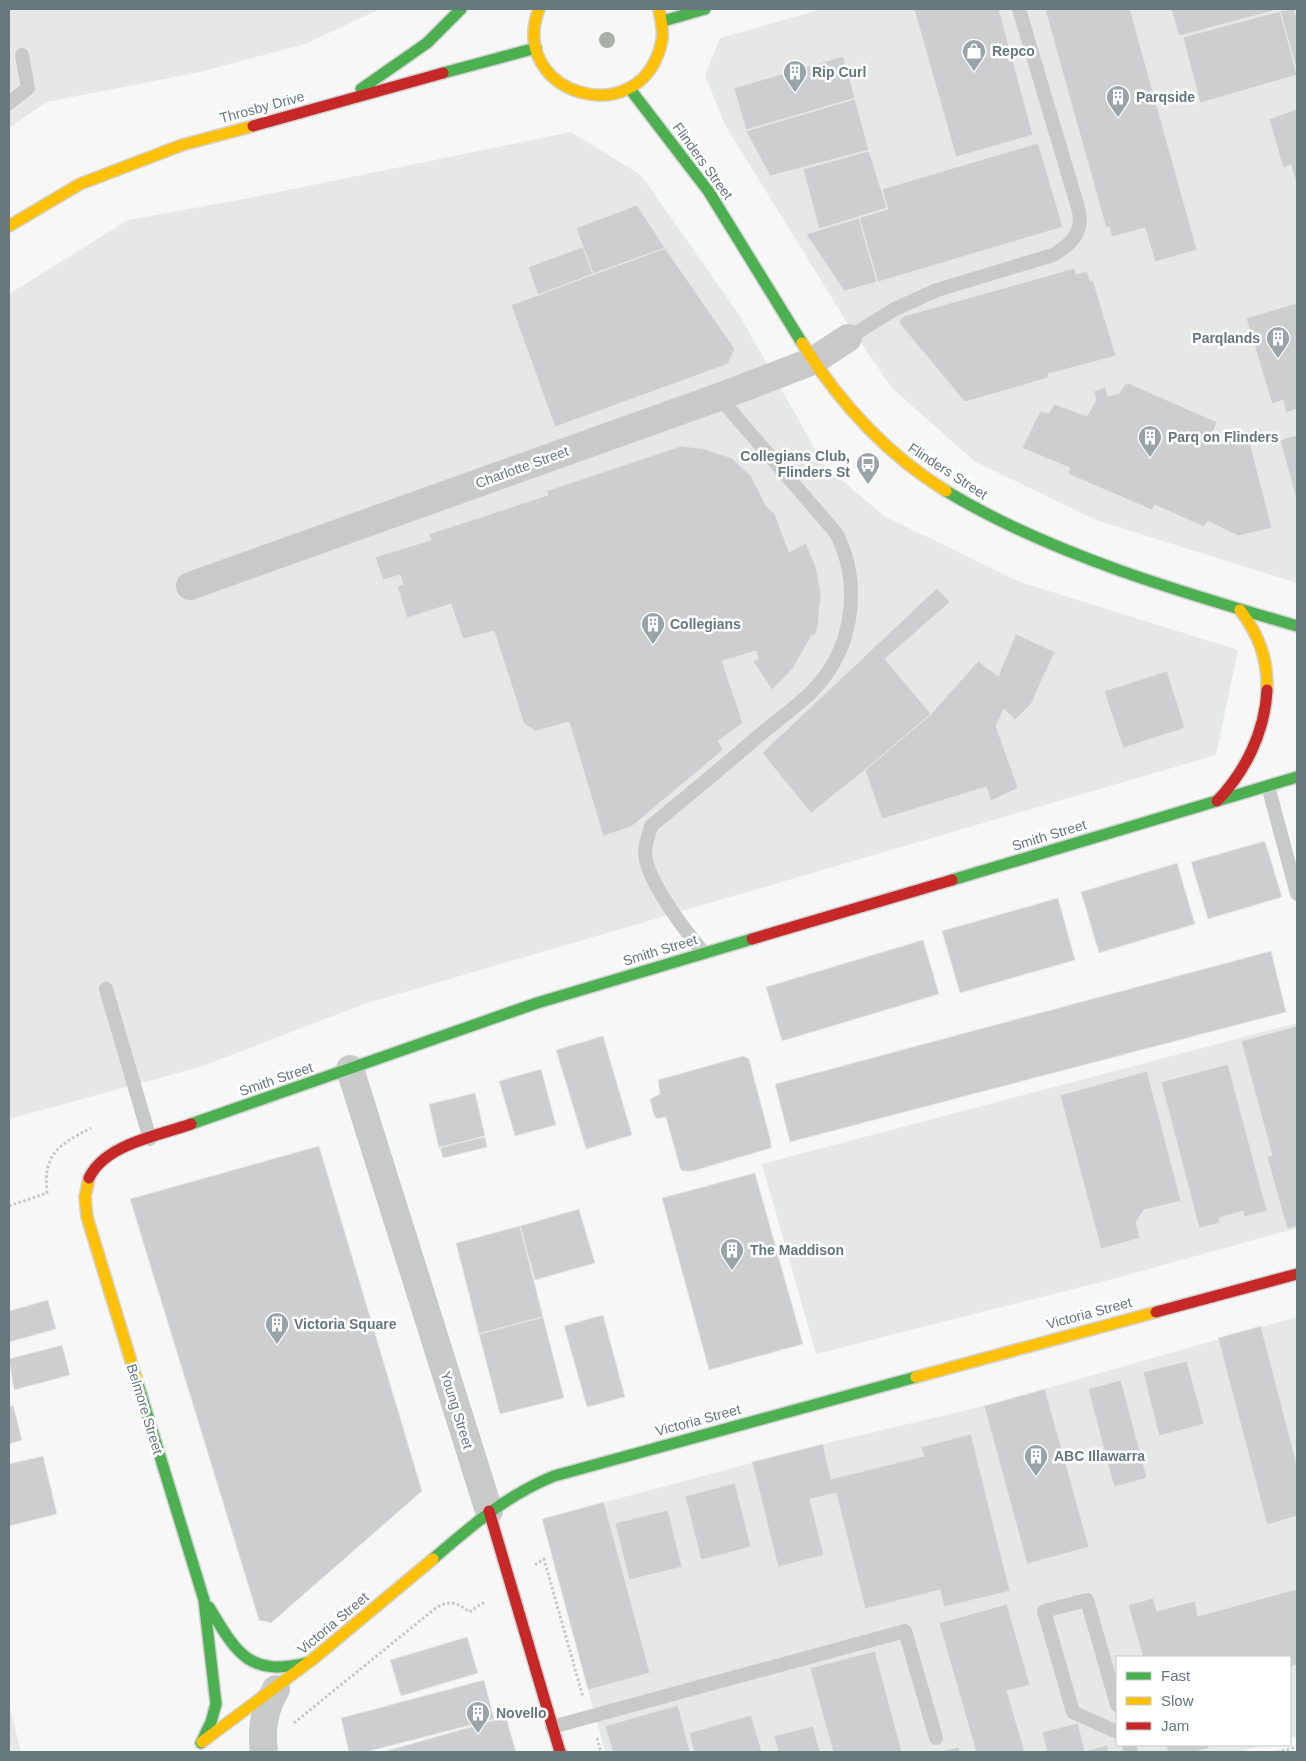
<svg xmlns="http://www.w3.org/2000/svg" width="1306" height="1761" font-family="Arial,sans-serif">
	<style>
		.built { fill: #e6e7e7 }
		.building { fill: #cccecf; stroke: #e6e6e6 }
		.lines { fill: none; stroke-linecap: round; stroke-linejoin: round }
		.fast-casing { stroke: #d2d3d4; stroke-width: 14 }
		.slow-casing { stroke: #d2d3d4; stroke-width: 14 }
		.jam-casing { stroke: #d2d3d4; stroke-width: 14 }
		.path { stroke: #c6c7c8; stroke-width: 3; stroke-dasharray: 2.5 2.5; stroke-linecap: butt }
		.lane { stroke: #c8caca; stroke-width: 14 }
		.street { stroke: #c8caca; stroke-width: 28 }
		.fast { stroke: #4caf50; stroke-width: 11 }
		.slow { stroke: #ffc107; stroke-width: 11 }
		.jam { stroke: #c62828; stroke-width: 11 }
		.tree { fill: #aab0a6 }
		.labels { text-anchor: middle; stroke-width: 5; stroke-linejoin: round; paint-order: stroke }
		.poi-label { font-size: 14px; font-weight: bold; fill: #66787d; stroke: #fff; text-anchor: start }
		.street-label { font-size: 14px; fill: #66787d; stroke: #fff }
	</style>
	<rect width="100%" height="100%" fill="#f7f7f7"/>
	<!-- built -->
	<path class="built" d="M9,9H380L305,44L200,72L47,102L9,128Z
		M822,9H1296L1297,583L1096,520L974,461L892,388L848,324L725,125L705,75L720,38Z
		M571,132L641,175L740,316L824,465L884,516L1020,582L1238,650L1216,755L364,1004L200,1067L9,1119V294L128,220L244,199Z
		M1297,1023V1228L1109,1280L816,1354L762,1164Z
		M1297,1317V1736L1290,1738V1657H1117V1745H1265L1238,1752H605L542,1519L823,1444L984,1406Z
		M9,1704L21,1752H9Z"/>
	<!-- building -->
	<path class="building" d="M914,9H999L1033,135L956,157Z
		M1045,9H1130L1197,250L1155,262L1145,228L1112,237L1109,227L1106,228Z
		M1171,9H1273V11L1179,36Z
		M1294,9L1297,19V71L1280,11Z
		M1280,11L1297,75L1200,103L1183,37Z
		M843,56L855,98L746,130L734,88Z
		M855,99L869,150L770,176L746,131Z
		M1297,109V186L1291,165L1283,168L1269,119Z
		M1038,143L1063,227L878,282L859,218L888,209L882,189Z
		M869,151L887,208L819,229L803,169Z
		M637,205L665,248L593,274L576,228Z
		M859,218L877,282L844,291L806,234Z
		M583,247L593,274L538,295L528,267Z
		M665,248L735,349L728,364L555,427L511,305Z
		M1075,268L1076,274L1087,271L1090,281L1093,280L1116,356L1048,374V378L965,402L900,324L899,321L904,316Z
		M1297,303V409L1286,413L1283,400L1272,404L1246,318Z
		M1128,383L1217,422L1210,441L1216,444L1248,435L1272,528L1238,536L1208,521L1204,527L1155,505L1152,510L1068,474L1070,468L1022,448L1040,411L1049,413L1054,404L1087,416L1096,400L1094,391L1105,387L1108,396L1120,393L1124,385Z
		M1297,435V502L1280,440Z
		M681,446L705,449L732,458L751,476L767,507L775,514L789,552L806,543L816,567L821,594L818,626L815,636L812,635L793,668L772,690L753,661L758,659L756,651L722,661L743,723L718,741L723,750L631,827L603,836L569,722L536,731L524,724L494,631L463,639L451,604L407,618L397,586L403,584L400,575L383,580L375,557L431,540L429,534L548,495L546,491Z
		M937,588L950,602L885,659L931,714L865,770L811,813L762,753Z
		M1016,634L1055,652L1031,704L1015,720L1004,709L996,726L1018,788L991,801L986,787L882,819L865,770L931,714L978,661L998,676Z
		M1167,671L1185,728L1123,748L1104,691Z
		M1265,841L1282,897L1208,919L1191,862Z
		M1177,863L1195,924L1099,953L1081,892Z
		M1058,898L1075,960L960,993L942,931Z
		M923,940L939,994L782,1041L766,987Z
		M1271,951L1286,1012L790,1142L775,1084Z
		M1297,1026V1226L1287,1229L1267,1157L1272,1155L1241,1041Z
		M603,1036L632,1135L586,1149L556,1050Z
		M743,1056L749,1059L771,1142V1148L693,1171H682L680,1168L666,1117L657,1119L654,1115L650,1099L660,1094L658,1080Z
		M1228,1064L1267,1211L1244,1217L1243,1211L1219,1218L1220,1223L1199,1228L1161,1082Z
		M541,1069L556,1125L515,1136L499,1081Z
		M1147,1071L1181,1201L1144,1210L1136,1222L1140,1238L1101,1249L1060,1095Z
		M475,1093L485,1136L439,1148L429,1104Z
		M485,1137L487,1147L443,1158L440,1147Z
		M319,1146L422,1491L271,1623L259,1620L130,1199Z
		M755,1173L803,1344L709,1370L662,1198Z
		M579,1209L595,1263L535,1280L520,1226Z
		M520,1226L543,1317L479,1334L456,1243Z
		M48,1300L56,1329L9,1342V1311Z
		M603,1315L625,1397L587,1407L564,1326Z
		M543,1317L564,1398L500,1414L479,1334Z
		M1261,1326L1297,1465V1516L1267,1525L1218,1338Z
		M62,1345L70,1375L14,1390L9,1359Z
		M1187,1361L1204,1424L1159,1436L1143,1372Z
		M1121,1380L1147,1478L1114,1487L1088,1389Z
		M1045,1389L1089,1547L1027,1564L984,1406Z
		M13,1405L22,1440L9,1444V1407Z
		M971,1434L1010,1591L944,1607L940,1590L865,1609L836,1493L810,1499L824,1555L778,1567L752,1462L823,1444L831,1479L924,1456L921,1447Z
		M43,1456L57,1514L9,1526V1464Z
		M735,1483L751,1547L701,1560L685,1496Z
		M604,1502L650,1673L588,1690L542,1519Z
		M668,1510L682,1567L629,1580L615,1523Z
		M1297,1589V1665L1290,1667V1657H1143L1128,1605L1153,1598L1157,1611L1195,1601L1198,1616Z
		M1007,1604L1030,1685L1007,1691L1025,1752H976L939,1623Z
		M467,1637L478,1673L401,1696L390,1660Z
		M875,1651L902,1752H833L810,1668Z
		M484,1680L494,1719L366,1752H349L341,1718Z
		M678,1705L690,1752H613L605,1726Z
		M751,1715L762,1752H694L689,1733Z
		M506,1717L516,1752H382Z
		M1078,1723L1085,1751L1107,1745L1109,1752H1047L1042,1732Z
		M813,1726L820,1752H778L774,1736Z
		M1166,1745H1208L1209,1748L1194,1752H1168Z
		M959,1747L960,1752H936Z"/>
	<g class="lines">
		<!-- fast casing -->
		<g class="fast-casing">
			<path id="fast" d="M663,21L705,9
				M443,73L536,48
				M361,89L427,43L461,9
				M630,89L709,192L802,343
				M946,491C1050,554 1180,592 1297,626
				M952,880L1297,777
				M191,1124L537,1003L752,939
				M137,1381L204,1600L216,1704L211,1722L201,1743
				M433,1559C471,1526 507,1495 554,1476L916,1377
				M209,1607C236,1652 248,1677 306,1663"/>
		</g>
		<!-- slow casing -->
		<g class="slow-casing">
			<path id="slow" d="M539,9C506,94 643,136 662,40C664,30 660,18 659,9
				M9,226L80,184L182,145L253,126
				M802,343C839,402 886,454 946,491
				M1240,610C1259,635 1268,659 1267,690
				M89,1178L85,1197L87,1217L137,1381
				M916,1377L1156,1312
				M202,1742L313,1659L433,1559"/>
		</g>
		<!-- jam casing -->
		<g class="jam-casing">
			<path id="jam" d="M253,126L443,73
				M1217,801C1245,772 1265,732 1267,690
				M752,939L952,880
				M89,1178C105,1144 158,1136 191,1124
				M1156,1312L1297,1274
				M489,1511L560,1752"/>
		</g>
		<!-- path -->
		<path class="path" d="M9,1206L47,1193C43,1154 58,1145 91,1128
			M535,1565L544,1559L583,1697
			M294,1723L437,1607C451,1600 457,1602 469,1612L486,1601
			M597,1738L601,1752
			M1277,1752L1297,1747"/>
		<!-- lane -->
		<path class="lane" d="M9,103L28,88L22,55
			M848,338L895,309L937,290L1053,255C1071,244 1083,234 1079,211L1019,9
			M1268,786L1297,894
			M704,953C686,932 646,880 645,853C645,845 649,834 651,826C686,797 722,768 756,738C778,719 805,702 822,680C855,639 860,579 836,533L719,397
			M106,989L150,1139
			M1117,1705L1087,1600L1044,1611L1073,1712L1117,1732
			M552,1727L905,1631L936,1738
			M1129,1745L1131,1752"/>
		<!-- street -->
		<path class="street" d="M190,586L719,397L813,361L848,338
			M350,1069L489,1511
			M264,1752C261,1728 264,1710 276,1689"/>
		<!-- fast -->
		<use href="#fast" class="fast"/>
		<!-- slow -->
		<use href="#slow" class="slow"/>
		<!-- jam -->
		<use href="#jam" class="jam"/>
	</g>
	<!-- trees -->
	<circle class="tree" cx="607" cy="40" r="8"/>
	<!-- icons -->
	<defs>
		<g id="shop-pin" transform="scale(1.25)"><path d="M0 17L-7.5 6A9.5 9.5 0 1 1 7.5 6Z" fill="#99a4a8" stroke="#fff"/><path d="M-5-2.5h2.3a2.7 3.5 0 0 1 5.4 0H5L5.5 6h-11ZM-1.5-2.5h3a1.5 2.3 0 0 0-3 0Z" fill="#fff"/></g>
		<g id="building-pin" transform="scale(1.25)"><path d="M0 17L-7.5 6A9.5 9.5 0 1 1 7.5 6Z" fill="#99a4a8" stroke="#fff"/><path d="M-4-6H4V6H1V3H-1V6H-4ZM-2.5-4.3h1.7v1.8h-1.7ZM.8-4.3h1.7v1.8H.8ZM-2.5-1h1.7V.8h-1.7ZM.8-1h1.7V.8H.8Z" fill="#fff"/></g>
		<g id="bus-pin" transform="scale(1.25)"><path d="M0 17L-7.5 6A9.5 9.5 0 1 1 7.5 6Z" fill="#99a4a8" stroke="#fff"/><path d="M-5-6H5V4H4V6H2V4H-2V6H-4V4H-5ZM-3.5-4V0h7V-4ZM-3.5 1.2v1.5H-2V1.2ZM2 1.2v1.5H3.5V1.2Z" fill="#fff"/></g>
	</defs>
	<g fill-rule="evenodd">
		<use href="#shop-pin" x="974" y="51"/>
		<use href="#building-pin" x="795" y="72"/>
		<use href="#building-pin" x="1118" y="97"/>
		<use href="#building-pin" x="1278" y="338"/>
		<use href="#building-pin" x="1150" y="437"/>
		<use href="#bus-pin" x="868" y="464"/>
		<use href="#building-pin" x="653" y="624"/>
		<use href="#building-pin" x="732" y="1250"/>
		<use href="#building-pin" x="277" y="1324"/>
		<use href="#building-pin" x="1036" y="1456"/>
		<use href="#building-pin" x="478" y="1713"/>
	</g>
	<g class="labels">
		<!-- poi labels -->
		<g class="poi-label">
			<text x="992" y="56">Repco</text>
			<text x="812" y="77">Rip Curl</text>
			<text x="1136" y="102">Parqside</text>
			<text x="1260" y="343" text-anchor="end">Parqlands</text>
			<text x="1168" y="442">Parq on Flinders</text>
			<text x="850" y="461" text-anchor="end">Collegians Club,<tspan x="850" dy="16">Flinders St</tspan></text>
			<text x="670" y="629">Collegians</text>
			<text x="750" y="1255">The Maddison</text>
			<text x="294" y="1329">Victoria Square</text>
			<text x="1054" y="1461">ABC Illawarra</text>
			<text x="496" y="1718">Novello</text>
		</g>
		<!-- street labels -->
		<g class="street-label">
			<text transform="translate(262 107) rotate(-15)" y="5">Throsby Drive</text>
			<text transform="translate(703 161) rotate(54)" y="5">Flinders Street</text>
			<text transform="translate(522 467) rotate(-20)" y="5">Charlotte Street</text>
			<text transform="translate(948 471) rotate(33)" y="5">Flinders Street</text>
			<text transform="translate(1049 835) rotate(-17)" y="5">Smith Street</text>
			<text transform="translate(660 950) rotate(-17)" y="5">Smith Street</text>
			<text transform="translate(276 1079) rotate(-19)" y="5">Smith Street</text>
			<text transform="translate(1089 1313) rotate(-15)" y="5">Victoria Street</text>
			<text transform="translate(145 1409) rotate(73)" y="5">Belmore Street</text>
			<text transform="translate(457 1410) rotate(73)" y="5">Young Street</text>
			<text transform="translate(698 1420) rotate(-15)" y="5">Victoria Street</text>
			<text transform="translate(333 1623) rotate(-40)" y="5">Victoria Street</text>
		</g>
	</g>
	<!-- border -->
	<rect width="1306" height="1761" fill="none" stroke="#66787d" stroke-width="20"/>
	<!-- legend -->
	<rect x="1116" y="1656" width="175" height="90" fill="#ffffff" stroke="#c2c9cb"/>
	<rect x="1126" y="1672" width="25" height="8" fill="#4caf50" stroke="#c2c9cb"/>
	<text x="1161" y="1681" font-size="15" fill="#66787d">Fast</text>
	<rect x="1126" y="1697" width="25" height="8" fill="#ffc107" stroke="#c2c9cb"/>
	<text x="1161" y="1706" font-size="15" fill="#66787d">Slow</text>
	<rect x="1126" y="1722" width="25" height="8" fill="#c62828" stroke="#c2c9cb"/>
	<text x="1161" y="1731" font-size="15" fill="#66787d">Jam</text>
</svg>
